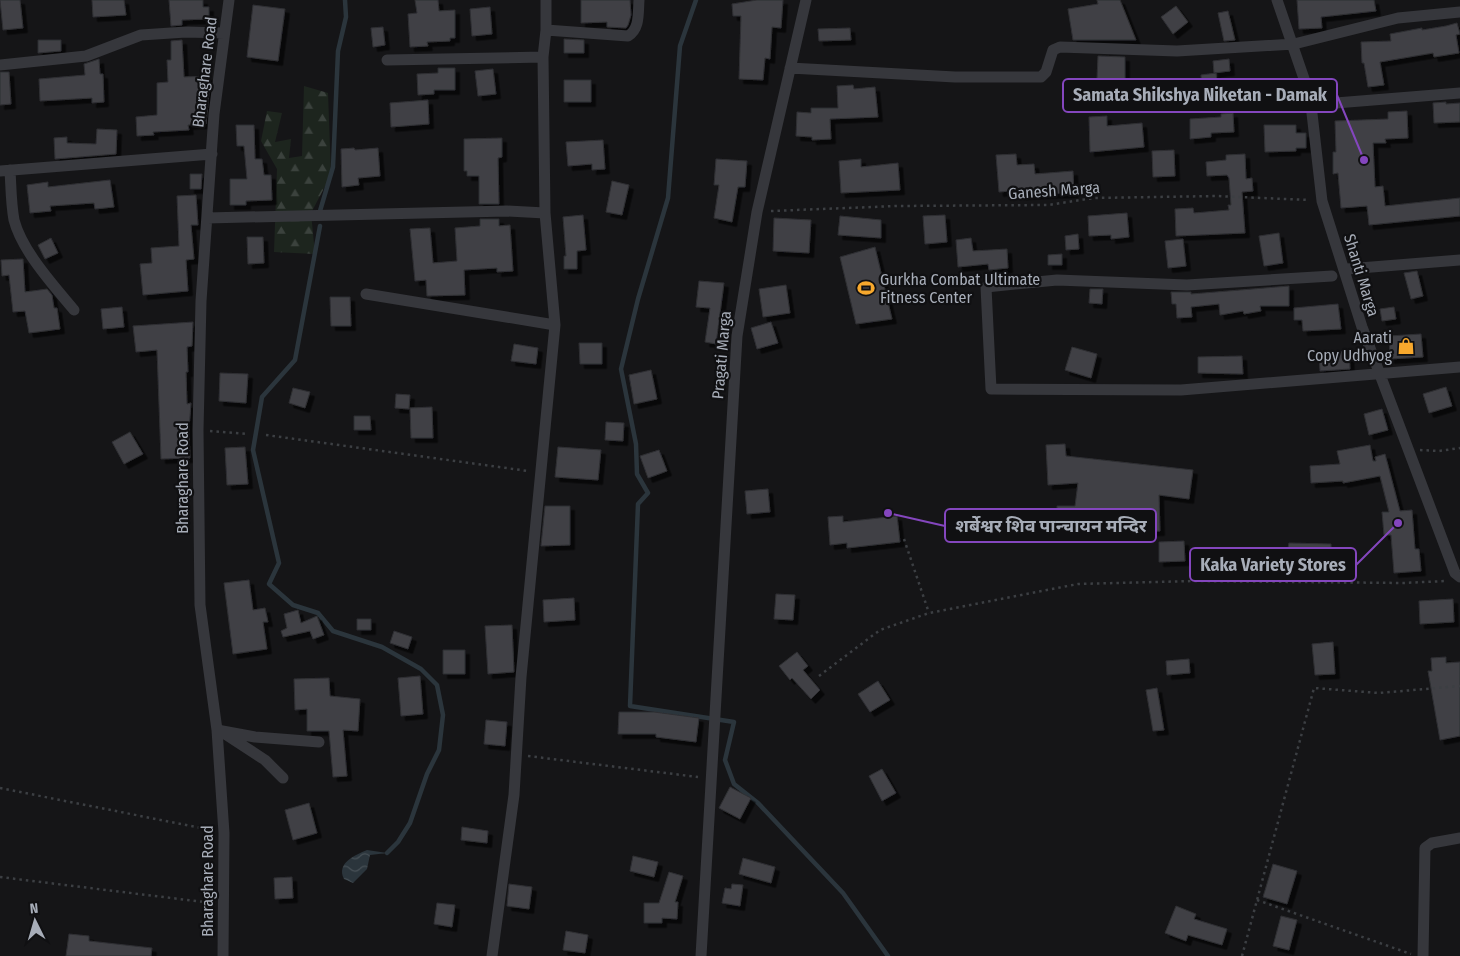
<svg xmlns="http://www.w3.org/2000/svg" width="1460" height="956" font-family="'Fira Sans Condensed','Noto Sans Devanagari',sans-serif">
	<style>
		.forest { fill: url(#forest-firs) }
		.water { fill: url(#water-waves) }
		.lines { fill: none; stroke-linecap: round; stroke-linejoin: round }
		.stream { stroke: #2b353c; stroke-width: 4.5 }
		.building { fill: #3f4044; stroke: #2f2f33; filter: url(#shadow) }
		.path { stroke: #3c3f43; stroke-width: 2.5; stroke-dasharray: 2.5 4; stroke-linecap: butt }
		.minor { stroke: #36373c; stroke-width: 11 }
		.labels { text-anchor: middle; stroke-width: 4.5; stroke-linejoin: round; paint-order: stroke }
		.street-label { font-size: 16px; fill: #a7adb8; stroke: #101012 }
		.poi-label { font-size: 16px; fill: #a7adb8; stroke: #101012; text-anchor: start }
		.leader { fill: none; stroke: #8446be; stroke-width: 2 }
		.callout-dot { fill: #8446be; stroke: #101012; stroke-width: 2 }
		.callout { fill: #101012; stroke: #8446be; stroke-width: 2 }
		.callout-label { font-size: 18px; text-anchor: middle; font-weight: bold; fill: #a7adb8 }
	</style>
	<defs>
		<pattern id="forest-firs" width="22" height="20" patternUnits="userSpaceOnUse" patternTransform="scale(1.25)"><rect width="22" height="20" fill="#1d251e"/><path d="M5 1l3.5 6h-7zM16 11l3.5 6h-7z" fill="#3b423d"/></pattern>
		<pattern id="water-waves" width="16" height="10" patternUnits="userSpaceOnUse" patternTransform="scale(1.25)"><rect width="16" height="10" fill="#2b353c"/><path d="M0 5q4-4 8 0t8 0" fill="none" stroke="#475056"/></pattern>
		<filter id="shadow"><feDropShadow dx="4.5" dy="4.5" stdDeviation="0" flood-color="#0009"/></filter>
	</defs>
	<rect width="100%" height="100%" fill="#151517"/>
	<!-- forest -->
	<path class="forest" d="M304,86L328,93L331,175L311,213L315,254L274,252L277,169L261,141L267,111L282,113L275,142L291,139L289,158L302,156Z"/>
	<!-- water -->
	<path class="water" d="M367,850L387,853L370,855L367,869L353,883L344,879C336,863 355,855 367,850Z"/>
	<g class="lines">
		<!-- stream -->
		<path class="stream" d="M696,0L680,46L668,198L638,299L621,369L636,444L637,474L648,493L638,504L630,706L734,722L725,760L734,784L758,803L843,893L888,956
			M320,211L333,167L338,51L346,17L345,0
			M320,226L295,360L262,397L253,450L279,563L269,584L293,605L318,613L333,631L382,647L421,669L437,685L443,715L439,750L427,774L410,823L398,842L387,853"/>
	</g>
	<!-- building -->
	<path class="building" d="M0,0H20L23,28L3,30Z
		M92,0H124L126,15L93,17Z
		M169,0H203V7H209V19L182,20V25L171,26Z
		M415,0H438L439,11L455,10V38H450V41L427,42L428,46L410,47L408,14L417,13Z
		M581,0H630L631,15L628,25L626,28L607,27V22L581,23Z
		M757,0H783L781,28L772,27L770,59L765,58L763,80L739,79L741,16H733L732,4Z
		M1097,0H1120L1136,40H1073L1068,9L1098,4Z
		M1297,0H1374L1376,11L1321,17L1322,28L1299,29Z
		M253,5L285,9L278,61L247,57Z
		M1176,6L1188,22L1173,34L1161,17Z
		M490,7L492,34L472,36L470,9Z
		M1228,11L1235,40L1224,41L1218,13Z
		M1457,23L1460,34L1456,35L1459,53L1434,57L1433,53L1380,62L1384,85L1368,87L1364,63H1362L1361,42L1391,41L1390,34L1422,28V30L1446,26Z
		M383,27L385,45L373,47L371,28Z
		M850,28L851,40L819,41L818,29Z
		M564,39L584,40V53H564Z
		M38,40H61V51L38,53Z
		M182,40L184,77L208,76L209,93L206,124L188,125L189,130L153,132L154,135L137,136L136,117L157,115V83L168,82L167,60H171V41Z
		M1098,56L1125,57V80L1097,79Z
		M99,59L100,74H103L104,102L92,103V98L40,101L39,79L85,75L84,64Z
		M1229,59L1230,71L1214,73L1213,61Z
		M438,68H455V90H434V94L418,95L417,74L438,73Z
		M493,69L496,94L478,96L475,71Z
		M0,72H9L11,104L0,105Z
		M1216,73L1218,89L1202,91L1201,75Z
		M564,80H591V102H564Z
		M853,85L854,89L875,87L878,117L830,119L831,139L812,140V137L796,136L797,112L811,113V108H838L837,86Z
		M428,100L429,124L391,127L390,103Z
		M1446,102V104L1460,103V122L1434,123L1433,103Z
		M1407,111L1408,138L1385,139L1386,143H1373L1375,187L1383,186L1385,206L1460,198V216L1369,225L1367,206L1341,208L1338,173L1333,174V152H1336L1335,121L1388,119V112Z
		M1233,113L1234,132L1211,133V137L1190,139V119L1221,117V114Z
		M1107,116V126L1142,123L1144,147L1090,152L1089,117Z
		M236,125H254L255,159H262L264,175H271L272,200L246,201V205H230V179H247L244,146H237Z
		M1264,125H1296V133H1306V148H1296V151L1265,152Z
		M97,129L117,130L116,154L55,159L54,138L67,137V143L96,144Z
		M502,138V157L498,158L499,204H479V176H467V171H464V139Z
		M603,140L605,169L592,170V164L568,166L566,142Z
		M354,148L355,150L378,148L380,176L358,178L359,185L342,187L341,149Z
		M1174,150L1175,176L1153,177L1152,151Z
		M1016,154L1017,165L1034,164L1035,174L1073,171L1074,193L1021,195V190L999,192L996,155Z
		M1245,154L1246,179L1252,178L1253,191L1242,192L1245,233L1176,236L1175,209L1193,208L1194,213L1229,210L1228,205H1231L1229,178L1227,175L1207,176L1206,162L1226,160V155Z
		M716,159L747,161L745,187H738L732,222L714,218L719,185H714Z
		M861,159V167L898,163L900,190L841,193L839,161Z
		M190,174H202L201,189H190Z
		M110,180L114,207L95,209L94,203L50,206L51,211L30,213L27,185L48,182V187Z
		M612,181L629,185L622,215L606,212Z
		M196,195L198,225H191L194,259L186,260L188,291L143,295L140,264L152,263L151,248L179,246L177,196Z
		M1127,213L1129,237L1111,239V235L1089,236L1088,216Z
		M583,215L586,250L577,251V269H564V256H566L563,217Z
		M945,215L947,242L925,244L923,216Z
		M840,216L881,220V238L838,235Z
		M774,218L811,220L809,253L773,251Z
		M480,219H499V226L510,225L513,271L497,272V268L464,270L465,295L427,296L426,280L415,281L410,229L430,228L433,263L457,261L455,228L480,226Z
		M1279,233L1283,263L1264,266L1259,236Z
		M1078,234L1079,249L1066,250L1065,236Z
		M247,237H263L264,263L248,264Z
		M51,238L58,253L45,259L38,245Z
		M971,238L973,251L1007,249L1008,268L989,270L988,264L958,267L956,240Z
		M1183,239L1186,266L1168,268L1165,241Z
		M875,247L892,319L856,324L840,257Z
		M1062,254V265H1048V255Z
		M23,259L25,292L47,289L52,295L54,308H57L60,329L29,333L25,311L13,312L9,275L2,276L1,260Z
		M1417,271L1423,296L1411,299L1404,273Z
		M699,281L724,283L716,344L705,342L710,308L696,307Z
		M786,285L790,313L763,317L759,289Z
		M1289,286V306H1260L1261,311L1244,314L1243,311L1220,315L1219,304L1191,307L1192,317L1177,318L1176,304H1172L1171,292H1191V294Z
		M1090,289H1103L1102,304L1089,303Z
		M330,297H350L351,326H331Z
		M1338,304L1341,329L1303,331L1302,320H1294V308Z
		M122,307L124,327L103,329L101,309Z
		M1394,307L1396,319L1382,321L1380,309Z
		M193,322L192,346L187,347L188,372H186L187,404L191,403L189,429L190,458L161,459L157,350L136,352L133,326Z
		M771,322L778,343L757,349L751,328Z
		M1421,334L1423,357L1390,359L1389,336Z
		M579,343H602V364H580Z
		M514,344L538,348L536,364L511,361Z
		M1072,347L1097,354L1091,378L1065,370Z
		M1349,351L1350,369L1320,371L1319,353Z
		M1242,356L1243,374L1198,373V357Z
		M651,370L657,399L634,404L629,375Z
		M220,373L248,374L246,403L219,401Z
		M1446,387L1452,406L1429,413L1423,394Z
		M293,388L310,392L305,408L289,403Z
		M396,394L410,395L409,409L395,408Z
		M432,407L433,438H411L410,408Z
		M1382,409L1388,430L1369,435L1364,414Z
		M354,416H370L371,430H354Z
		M606,422L624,423L623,441L605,440Z
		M130,432L143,454L124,464L112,442Z
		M1065,444L1066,456L1193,470L1189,499L1159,495L1160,531L1058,534L1057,506H1075L1078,483L1048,485L1046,445Z
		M1370,445L1373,461H1376L1375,457L1385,454L1400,511L1412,510L1415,549H1419L1421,571L1394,573L1391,535H1384L1382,512H1389L1380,476L1343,483V481L1311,483L1310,466L1340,464L1337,451Z
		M245,447L248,484L227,485L225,448Z
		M558,447L601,450L598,480L555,477Z
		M659,450L667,471L648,478L640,456Z
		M768,489L770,512L747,514L745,491Z
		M545,506H570V545L541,546Z
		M843,516V522L897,516L900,542L847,548V543L830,545L828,517Z
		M1184,541L1185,561L1159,562V542Z
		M1289,543L1331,544L1332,571L1288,570V566L1272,565L1273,548H1288Z
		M249,580L253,610L265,608L268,622H263L267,649L233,654L224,583Z
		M776,594L795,595L793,620L774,619Z
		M574,598L575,620L544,622L543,600Z
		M1453,599L1454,622L1420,624L1419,601Z
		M298,610L301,623L317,616L324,635L313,639L310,631L283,637L281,631L287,628L284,614Z
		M357,619H371V630H357Z
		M512,625L514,672L488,674L485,626Z
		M394,631L412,637L408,649L390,643Z
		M1333,642L1335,674L1315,675L1312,644Z
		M443,650H465V674H443Z
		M797,652L808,666L803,670L820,690L811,699L792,678L790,680L779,666Z
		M1446,657V663L1460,662V736L1440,740L1428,671H1432L1431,658Z
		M1189,659L1190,673L1167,675L1166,661Z
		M420,676L423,714L401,716L398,678Z
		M329,678L330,696L360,699L358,731L343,730L347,776L333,777L329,731H307V709L295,710L294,679Z
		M878,681L890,700L870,712L858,694Z
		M1157,688L1164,730L1153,731L1146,690Z
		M619,712H654L699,718L696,742L656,737V734H618Z
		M486,720L507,722L505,746L484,744Z
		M882,769L896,793L882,801L869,776Z
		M730,787L751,798L740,819L719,808Z
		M309,803L317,833L293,840L285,810Z
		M462,827L488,831L487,843L461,840Z
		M633,856L658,862L654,877L630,871Z
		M743,858L775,867L771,883L739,874Z
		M1273,864L1297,871L1287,904L1263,897Z
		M669,872L683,876L675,902H678L677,919L662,918V923H644V903H659Z
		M292,877L293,898L275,899L274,878Z
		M509,884L532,887L529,909L507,906Z
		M732,884L743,885L740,906L722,903L725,888L731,889Z
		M437,903L455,905L452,927L434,924Z
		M1176,906L1196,914L1194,919L1227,929L1222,945L1188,935L1186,941L1165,933Z
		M1281,916L1297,920L1289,950L1273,946Z
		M566,931L588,935L585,953L563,950Z
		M69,934L89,936V941L152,948L151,956H66Z"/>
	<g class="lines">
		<!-- path -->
		<path class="path" d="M771,211L897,206L1048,205L1094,198L1216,196L1309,200
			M210,431L248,434
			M266,435L528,471
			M1420,450L1439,451L1460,448
			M904,539L929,613
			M819,676L880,630L929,613L1078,584L1195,581L1403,583L1446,581
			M528,756L698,777
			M0,788L211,830
			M0,877L212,903
			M1257,900L1411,954
			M1242,956L1314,688L1379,693L1460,686"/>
		<!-- minor -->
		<path class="minor" d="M1277,0L1310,96L1322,201L1362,327L1455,573L1460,577
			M546,30L628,36C640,29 638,13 639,0
			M387,60L543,57
			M0,65L86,56L141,35L186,32L224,33
			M790,68L955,77H1041L1046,72L1053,50L1060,47L1177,51L1294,44L1398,18L1460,12
			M1311,105L1460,93
			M10,170C11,187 11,204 14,220C22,251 54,286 74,310
			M0,171L212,154
			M207,218L507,211L545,213
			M1347,269L1460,260
			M1332,276L1187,285L1057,280L986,287L991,389L1181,390L1460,367
			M366,294L555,325
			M217,730L255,737L319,742
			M225,734L265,760L283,778
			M223,956L224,833L217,730L200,605L198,430L201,301L214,114L229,0
			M492,956L514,795L521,677L555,325L545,213L543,57L546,30V0
			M701,956L737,336L757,212L806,0
			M1423,956L1425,848L1432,843L1460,838"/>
	</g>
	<!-- icons -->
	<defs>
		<g id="stadium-bare" transform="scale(1.35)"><path d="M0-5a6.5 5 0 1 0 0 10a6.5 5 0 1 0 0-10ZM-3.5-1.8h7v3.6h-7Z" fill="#f7a82d" stroke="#101012" stroke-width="2.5" paint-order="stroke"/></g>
		<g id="shop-bare" transform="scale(1.35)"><path d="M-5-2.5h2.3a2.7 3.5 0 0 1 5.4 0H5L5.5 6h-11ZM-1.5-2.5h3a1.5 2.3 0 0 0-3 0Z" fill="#f7a82d" stroke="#101012" stroke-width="2.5" paint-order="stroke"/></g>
	</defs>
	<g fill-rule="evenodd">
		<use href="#stadium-bare" x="866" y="288"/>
		<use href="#shop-bare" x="1406" y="346"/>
	</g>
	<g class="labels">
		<!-- street labels -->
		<g class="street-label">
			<text transform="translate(204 72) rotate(-83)" y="6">Bharaghare Road</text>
			<text transform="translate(1054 190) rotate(-4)" y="6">Ganesh Marga</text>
			<text transform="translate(1362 275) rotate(73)" y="6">Shanti Marga</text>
			<text transform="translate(721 355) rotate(-85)" y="6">Pragati Marga</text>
			<text transform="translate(182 478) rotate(-90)" y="6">Bharaghare Road</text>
			<text transform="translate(207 881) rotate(-90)" y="6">Bharaghare Road</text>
		</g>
		<!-- poi labels -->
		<g class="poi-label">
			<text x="880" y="285">Gurkha Combat Ultimate<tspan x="880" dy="18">Fitness Center</tspan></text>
			<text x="1392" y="343" text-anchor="end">Aarati<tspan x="1392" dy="18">Copy Udhyog</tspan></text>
		</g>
	</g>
	<!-- callouts -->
	<path class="leader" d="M1364 160L1337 95M888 513L945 526M1398 523L1356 565"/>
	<g class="callout-dot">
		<circle cx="1364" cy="160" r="5"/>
		<circle cx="888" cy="513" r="5"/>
		<circle cx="1398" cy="523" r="5"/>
	</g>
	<g class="callout">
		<rect x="1063" y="79" width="274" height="33" rx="5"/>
		<rect x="945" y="509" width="211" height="33" rx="5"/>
		<rect x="1190" y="548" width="166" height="33" rx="5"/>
	</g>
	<g class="callout-label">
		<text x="1200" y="101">Samata Shikshya Niketan - Damak</text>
		<text x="1051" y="532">शर्बेश्वर शिव पान्चायन मन्दिर</text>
		<text x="1273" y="571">Kaka Variety Stores</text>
	</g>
	<!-- north arrow -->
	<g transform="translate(35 921) rotate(355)" stroke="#101012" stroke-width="4" paint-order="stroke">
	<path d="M0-4L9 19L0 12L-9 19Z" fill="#a7adb8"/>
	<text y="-8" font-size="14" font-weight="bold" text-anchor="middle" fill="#a7adb8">N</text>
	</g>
</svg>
